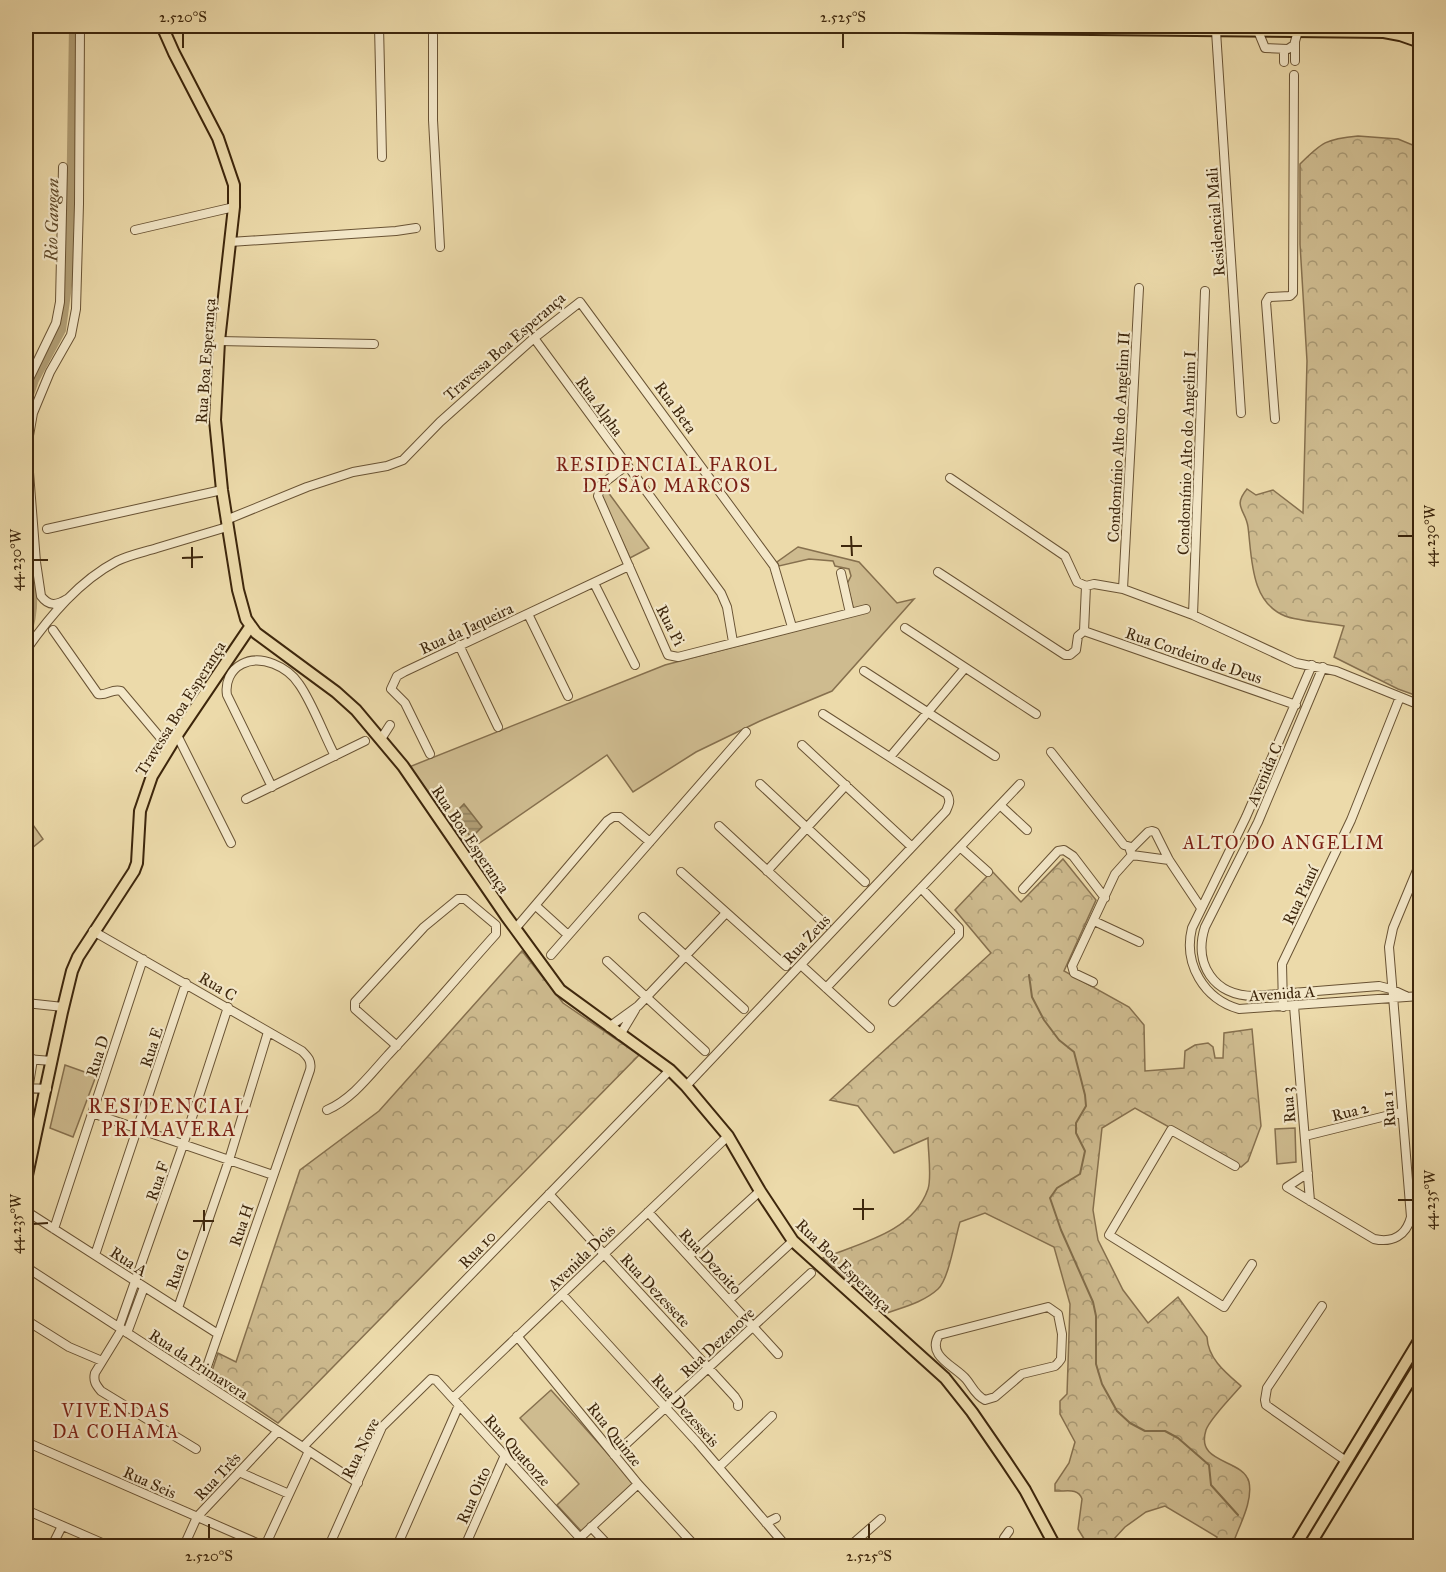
<svg xmlns="http://www.w3.org/2000/svg" width="1446" height="1572" font-family="'IM FELL Great Primer',serif">
	<style>
		.green { fill: #cebb8f; stroke: #86704e; stroke-width: 1.5 }
		.forest { fill: url(#forest-crowns); stroke: #86704e; stroke-width: 1.5 }
		.water { fill: url(#water-rules); stroke: #826d4a; stroke-width: 1.5 }
		.lines { fill: none; stroke-linecap: round; stroke-linejoin: round }
		.stream { stroke: #826d4a; stroke-width: 2 }
		.canal { stroke: #b09d74; stroke-width: 8 }
		.minor-casing { stroke: #695334; stroke-width: 10 }
		.major-casing { stroke: #3d260c; stroke-width: 14 }
		.minor { stroke: #f3e7c8; stroke-width: 8 }
		.major { stroke: #ecdaaa; stroke-width: 10 }
		.ticks { fill: none; stroke: #3d260c; stroke-width: 2 }
		.labels { text-anchor: middle; stroke-width: 4.5; stroke-linejoin: round; paint-order: stroke }
		.street-label { font-size: 16px; fill: #3d260c; stroke: #f3e7c8 }
		.water-label { font-size: 18px; font-style: italic; fill: #604a2b; stroke: #f3e7c8 }
		.neighbourhood-label { font-size: 18px; letter-spacing: 1.5px; fill: #7a1f14; stroke: #f3e7c8 }
		.quarter-label { font-size: 20px; letter-spacing: 1.5px; fill: #7a1f14; stroke: #f3e7c8 }
		.neatline { fill: none; stroke: #3d260c; stroke-width: 2 }
		.ticks-label { font-size: 15px; text-anchor: middle; fill: #3d260c }
	</style>
	<defs>
		<pattern id="forest-crowns" width="20" height="18" patternUnits="userSpaceOnUse" patternTransform="scale(1.5)"><rect width="20" height="18" fill="#cebb8f"/><path d="M2 6a3 3 0 1 1 6 0M12 15a3 3 0 1 1 6 0" fill="none" stroke="#a89873"/></pattern>
		<pattern id="water-rules" width="6" height="5" patternUnits="userSpaceOnUse" patternTransform="scale(1.5)"><rect width="6" height="5" fill="#b09d74"/><path d="M0 2.5h6" fill="none" stroke="#90805e"/></pattern>
	</defs>
	<rect width="100%" height="100%" fill="#ecdaaa"/>
	<filter id="stains"><feTurbulence type="fractalNoise" baseFrequency=".00333" numOctaves="4"/><feColorMatrix values="0 0 0 0 .2 0 0 0 0 .09 0 0 0 0 .02 0 0 0 .5 -.17"/></filter>
	<radialGradient id="worn" r=".72"><stop offset=".6" stop-color="#630" stop-opacity="0"/><stop offset="1" stop-color="#630" stop-opacity=".3"/></radialGradient>
	<!-- green -->
	<path class="green" d="M605,488L649,548L630,558L600,493V491Z
		M798,547L859,562L897,603L914,599L832,691L760,721L696,752L633,792L607,755L468,851L409,767L665,665L855,615L847,584L851,576L849,569L835,566L833,561L809,559L779,566L777,562Z
		M26,815L43,839L26,853Z
		M65,1065L96,1076L73,1137L50,1128Z
		M1295,1128L1296,1162L1277,1164L1275,1129Z
		M551,1390L635,1484L582,1532L557,1505L579,1484L520,1418Z"/>
	<!-- forest -->
	<path class="forest" d="M1358,136L1398,139L1420,148V697L1398,689L1334,657L1344,626C1329,623 1297,621 1285,616C1250,602 1252,557 1248,527C1246,510 1232,507 1247,489L1256,495L1273,490L1303,513L1307,361L1300,244V164C1322,142 1326,139 1358,136Z
		M1063,859L1096,900L1064,971L1129,1007L1144,1025L1145,1071L1184,1068L1185,1051L1195,1045L1208,1043L1213,1047L1215,1058H1223L1224,1033L1252,1029L1261,1126L1248,1161L1241,1167L1135,1108L1102,1128L1093,1210L1098,1240L1123,1290L1148,1323L1178,1297L1207,1337C1208,1359 1226,1373 1241,1386C1233,1395 1209,1420 1206,1430C1195,1465 1243,1458 1249,1482C1253,1501 1240,1524 1234,1541L1236,1546H1213L1217,1537L1165,1506L1146,1512L1125,1527L1114,1539L1100,1546L1086,1542L1078,1529L1082,1499C1078,1487 1065,1492 1055,1491V1484L1069,1463L1075,1442L1060,1414V1401L1067,1394L1070,1304L1054,1247L985,1213L960,1222C955,1238 949,1279 938,1289C924,1302 904,1307 887,1313L823,1258C861,1243 913,1232 928,1189C932,1177 928,1152 928,1138L894,1153L858,1106L830,1100L991,953L955,910L992,871L1021,902Z
		M522,951L563,1003L639,1055L278,1423L210,1377L218,1353L236,1362L300,1170L379,1111Z"/>
	<!-- water -->
	<path class="water" d="M464,804L482,827L471,838L455,813Z"/>
	<g class="lines">
		<!-- stream -->
		<path class="stream" d="M1029,975L1032,997L1044,1020L1059,1040L1074,1052L1085,1095L1086,1106L1076,1123V1133L1085,1151L1080,1174L1057,1188L1050,1198L1061,1230L1093,1302L1096,1316V1364L1102,1384L1117,1411L1130,1423L1145,1431H1165L1178,1438L1209,1465L1211,1485L1238,1515"/>
		<!-- canal -->
		<path class="canal" d="M26,406L35,380L62,330L69,278L73,26
			M26,520C29,556 41,604 26,637"/>
		<!-- minor casing -->
		<g class="minor-casing">
			<path id="minor" d="M379,26L382,157
				M1216,31L1241,413
				M1258,31L1265,48L1288,49L1294,45L1298,31
				M433,35V120L440,247
				M1295,61V42
				M1284,62V49
				M135,230L234,207
				M230,242L396,231L416,228
				M534,338L721,593L727,607L733,642
				M219,341L374,344
				M26,385L56,323L60,302L63,167
				M1275,419L1266,302L1269,297L1290,296L1293,293L1294,75
				M627,465L601,485L598,496L668,655L678,657L866,609
				M950,478L1065,556L1077,582L1086,586L1094,584L1123,589L1193,615L1296,663L1336,671L1420,705
				M226,520L307,487L353,472L387,466L403,460L440,422L534,338L580,302L774,566L792,627
				M47,529L222,490
				M938,572L1065,655H1070L1076,650L1078,636L1084,631
				M841,573L850,613
				M594,583L635,665
				M1123,589L1139,288
				M67,599C57,605 49,607 41,596L36,562L27,447L33,413L50,372L71,335L76,309L79,204L80,26
				M528,614L568,696
				M1193,615L1205,291
				M905,628L1036,714
				M53,630L98,694C107,696 112,688 121,691L169,748
				M1084,631L1296,705
				M1084,631L1086,586
				M459,645L498,727
				M26,650C50,616 79,581 117,561C129,555 144,552 157,548C180,541 204,534 227,527
				M1312,665L1246,817L1192,928C1183,964 1204,999 1239,1009L1420,996
				M1323,667L1258,822L1205,927C1193,964 1214,996 1254,996L1379,986L1391,989L1406,996
				M864,671L995,756
				M177,735L231,843
				M381,739L390,725
				M802,745L912,847
				M1051,752L1124,845L1131,847
				M430,754L405,703L391,689L397,676L404,672L629,566
				M890,757L965,668
				M760,784L865,882
				M272,787L227,695C225,683 230,670 242,664C261,654 288,667 299,684C312,702 324,735 335,756
				M246,799L365,741
				M1000,805L1027,830
				M719,826L826,925
				M960,847L988,872
				M1169,860L1132,855L1130,850L1148,832L1152,831L1155,832L1169,860L1201,908
				M767,871L846,785
				M681,872L786,966
				M1023,889L1058,851L1064,850L1073,856L1105,898
				M536,906L568,935
				M643,917L744,1009
				M1094,921L1139,942
				M515,929L607,821L613,817H620L650,842
				M93,931L302,1051C308,1057 312,1061 310,1070L202,1381
				M551,955L746,732
				M607,961L705,1051
				M801,965L870,1028
				M1093,982L1074,973L1072,966L1115,874L1132,855
				M826,988L1020,784
				M893,1002L959,935V928L921,888
				M26,1003L63,1007
				M1294,1006L1310,1201
				M1283,1007L1282,964L1351,820L1400,697
				M609,1027L638,1006L726,913
				M620,1035L635,1010
				M26,1059L52,1061
				M686,1086L946,811C949,804 951,801 947,794L823,714
				M28,1088L47,1089
				M26,1103L33,1059
				M327,1110C352,1099 369,1076 388,1055C425,1016 460,974 496,934V925L465,899H458L424,927L355,1002V1009L397,1046
				M92,1113L273,1175
				M1305,1136L1402,1112
				M1235,1166L1171,1130L1109,1235L1224,1307L1252,1264
				M1308,1173L1287,1187L1374,1239C1392,1243 1406,1236 1411,1217L1389,947L1393,928L1420,863
				M549,1194L735,1397L738,1402V1406
				M26,1211L218,1334
				M648,1212L778,1354
				M54,1229L143,959
				M95,1255L186,983
				M689,1256L760,1191
				M26,1267L358,1483
				M562,1294L697,1442L786,1546
				M729,1300L793,1241
				M1322,1306L1267,1388L1265,1400L1266,1405L1346,1461
				M1048,1307L1058,1314L1062,1334L1061,1359L1058,1363L1055,1366L1022,1374L995,1397L985,1400C975,1395 972,1386 966,1379C955,1366 926,1356 939,1335Z
				M178,1308L229,1160L268,1032
				M26,1320L69,1347L102,1361
				M119,1327L183,1145L228,1007
				M122,1329L95,1373C93,1381 96,1385 101,1391L196,1449
				M127,1333L144,1287
				M517,1336L638,1484L695,1546
				M453,1398L728,1136
				M26,1442L264,1546
				M303,1447L670,1070
				M614,1455L811,1273
				M719,1467L772,1416
				M239,1472L289,1494
				M26,1510L109,1546
				M766,1523L776,1518
				M591,1527L609,1546
				M1009,1531L1004,1538L1009,1546
				M52,1546L62,1526
				M184,1546L197,1517L278,1431
				M265,1546L309,1451
				M329,1546L382,1427L431,1379L436,1380L580,1538
				M397,1546L459,1405
				M465,1546L505,1455
				M571,1546L638,1484
				M850,1546L881,1519"/>
		</g>
		<!-- major casing -->
		<g class="major-casing">
			<path id="major" d="M162,26L174,53L218,138L234,185V207L219,341L215,420L222,490L238,590L246,619L256,633L336,692L356,710L403,766L506,916L560,990L670,1070L686,1086L728,1136L760,1191L793,1241L945,1378L972,1412L1005,1460L1025,1490L1055,1546
				M814,26L1384,32L1400,35L1420,42
				M26,1180L62,1012L72,971L78,957L134,871L137,863L140,811L152,776L177,735L250,627
				M1295,1546L1420,1339
				M1309,1546L1420,1364"/>
		</g>
		<!-- minor -->
		<use href="#minor" class="minor"/>
		<!-- major -->
		<use href="#major" class="major"/>
	</g>
	<!-- ticks -->
	<path class="ticks" d="M183,33V48M843,33V48M851,536L852,556M1398,536H1413M841,546H862M192,547V568M182,558L203,557M33,560H48M863,1199V1220M1398,1200H1413M853,1209H874M204,1210V1231M193,1221H214M33,1224L48,1223M209,1524V1539M869,1524V1539"/>
	<g class="labels">
		<!-- street labels -->
		<g class="street-label">
			<text transform="translate(1215 222) rotate(-94)" y="6">Residencial Mali</text>
			<text transform="translate(504 346) rotate(-41)" y="6">Travessa Boa Esperança</text>
			<text transform="translate(205 361) rotate(-86)" y="6">Rua Boa Esperança</text>
			<text transform="translate(600 406) rotate(54)" y="6">Rua Alpha</text>
			<text transform="translate(676 407) rotate(54)" y="6">Rua Beta</text>
			<text transform="translate(1118 437) rotate(-87)" y="6">Condomínio Alto do Angelim II</text>
			<text transform="translate(1186 453) rotate(-88)" y="6">Condomínio Alto do Angelim I</text>
			<text transform="translate(671 625) rotate(63)" y="6">Rua Pi</text>
			<text transform="translate(466 628) rotate(-25)" y="6">Rua da Jaqueira</text>
			<text transform="translate(1194 655) rotate(19)" y="6">Rua Cordeiro de Deus</text>
			<text transform="translate(180 708) rotate(-58)" y="6">Travessa Boa Esperança</text>
			<text transform="translate(1264 774) rotate(-67)" y="6">Avenida C</text>
			<text transform="translate(471 839) rotate(56)" y="6">Rua Boa Esperança</text>
			<text transform="translate(1300 895) rotate(-65)" y="6">Rua Piauí</text>
			<text transform="translate(806 939) rotate(-47)" y="6">Rua Zeus</text>
			<text transform="translate(218 986) rotate(31)" y="6">Rua C</text>
			<text transform="translate(1282 993) rotate(-4)" y="6">Avenida A</text>
			<text transform="translate(151 1047) rotate(-72)" y="6">Rua E</text>
			<text transform="translate(97 1056) rotate(-72)" y="6">Rua D</text>
			<text transform="translate(1288 1105) rotate(-95)" y="6">Rua 3</text>
			<text transform="translate(1388 1109) rotate(-95)" y="6">Rua 1</text>
			<text transform="translate(1350 1111) rotate(-14)" y="6">Rua 2</text>
			<text transform="translate(157 1181) rotate(-71)" y="6">Rua F</text>
			<text transform="translate(241 1225) rotate(-71)" y="6">Rua H</text>
			<text transform="translate(477 1249) rotate(-46)" y="6">Rua 10</text>
			<text transform="translate(581 1257) rotate(-44)" y="6">Avenida Dois</text>
			<text transform="translate(129 1261) rotate(33)" y="6">Rua A</text>
			<text transform="translate(711 1261) rotate(47)" y="6">Rua Dezoito</text>
			<text transform="translate(844 1265) rotate(44)" y="6">Rua Boa Esperança</text>
			<text transform="translate(177 1269) rotate(-71)" y="6">Rua G</text>
			<text transform="translate(656 1290) rotate(47)" y="6">Rua Dezessete</text>
			<text transform="translate(717 1342) rotate(-43)" y="6">Rua Dezenove</text>
			<text transform="translate(199 1364) rotate(33)" y="6">Rua da Primavera</text>
			<text transform="translate(686 1410) rotate(48)" y="6">Rua Dezesseis</text>
			<text transform="translate(615 1434) rotate(51)" y="6">Rua Quinze</text>
			<text transform="translate(360 1448) rotate(-64)" y="6">Rua Nove</text>
			<text transform="translate(518 1450) rotate(48)" y="6">Rua Quatorze</text>
			<text transform="translate(217 1476) rotate(-47)" y="6">Rua Três</text>
			<text transform="translate(150 1482) rotate(24)" y="6">Rua Seis</text>
			<text transform="translate(473 1495) rotate(-66)" y="6">Rua Oito</text>
		</g>
		<!-- water labels -->
		<g class="water-label">
			<text transform="translate(52 220) rotate(-89)" y="6">Rio Gangan</text>
		</g>
		<!-- neighbourhood labels -->
		<g class="neighbourhood-label">
			<text x="667" y="471">RESIDENCIAL FAROL<tspan x="667" dy="21">DE SÃO MARCOS</tspan></text>
			<text x="1284" y="849">ALTO DO ANGELIM</text>
			<text x="116" y="1417">VIVENDAS<tspan x="116" dy="21">DA COHAMA</tspan></text>
		</g>
		<!-- quarter labels -->
		<g class="quarter-label">
			<text x="169" y="1113">RESIDENCIAL<tspan x="169" dy="23">PRIMAVERA</tspan></text>
		</g>
	</g>
	<!-- margin -->
	<rect width="1446" height="1572" fill="none" stroke="#ecdaaa" stroke-width="66"/>
	<rect x="33" y="33" width="1380" height="1506" class="neatline"/>
	<g class="ticks-label">
		<text x="183" y="22">2.520°S</text>
		<text x="843" y="22">2.525°S</text>
		<text transform="translate(1430 536) rotate(-90)" y="5">44.230°W</text>
		<text transform="translate(16 560) rotate(-90)" y="5">44.230°W</text>
		<text transform="translate(1430 1200) rotate(-90)" y="5">44.235°W</text>
		<text transform="translate(16 1224) rotate(-90)" y="5">44.235°W</text>
		<text x="209" y="1561">2.520°S</text>
		<text x="869" y="1561">2.525°S</text>
	</g>
	<rect width="100%" height="100%" filter="url(#stains)"/>
	<rect width="100%" height="100%" fill="url(#worn)"/>
</svg>
